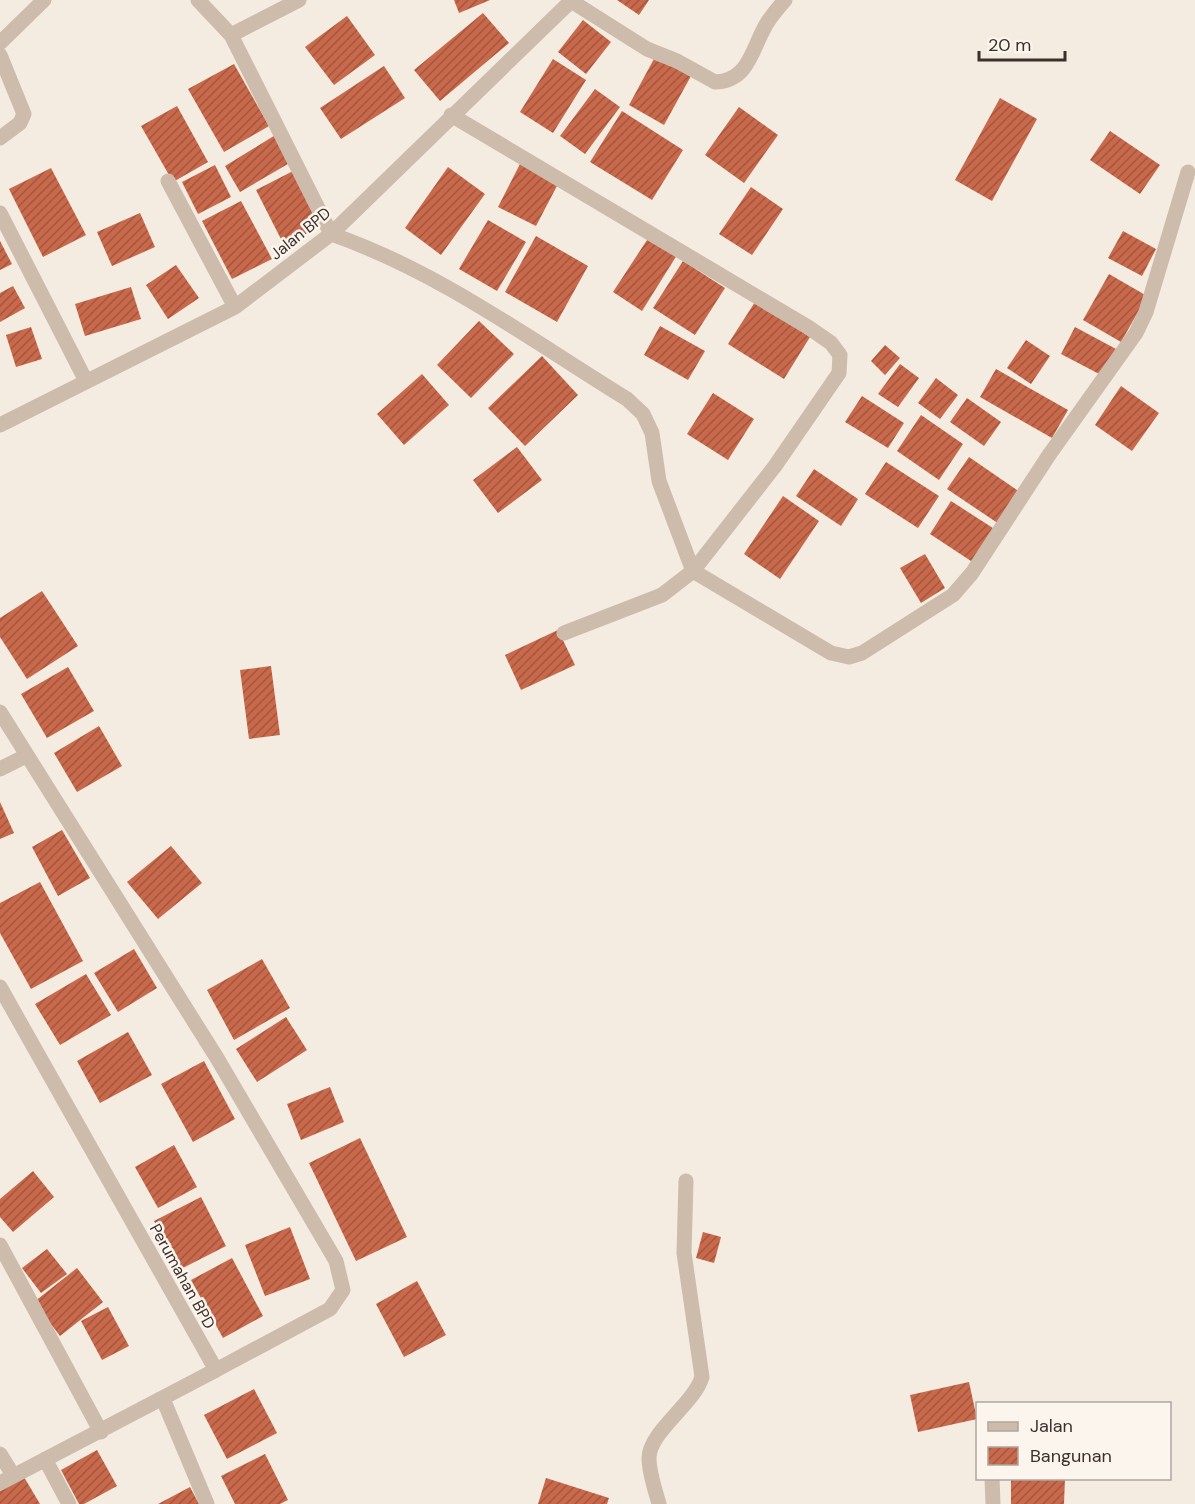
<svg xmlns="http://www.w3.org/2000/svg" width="1195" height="1504" font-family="'DM Sans',sans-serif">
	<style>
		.building { fill: url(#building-hatch) }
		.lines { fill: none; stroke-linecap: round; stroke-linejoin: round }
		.minor { stroke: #cdbbac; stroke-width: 15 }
		.labels { text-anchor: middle; stroke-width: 5; stroke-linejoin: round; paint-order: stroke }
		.street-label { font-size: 16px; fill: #3b302b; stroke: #fbf5ee }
	</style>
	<defs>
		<pattern id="building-hatch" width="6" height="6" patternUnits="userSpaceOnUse" patternTransform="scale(1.5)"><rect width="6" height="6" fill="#c8694b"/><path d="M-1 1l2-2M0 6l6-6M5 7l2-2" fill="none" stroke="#a4573f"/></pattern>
	</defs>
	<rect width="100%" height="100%" fill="#f4ebe1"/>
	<!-- building -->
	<path class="building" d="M454,0H490L459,13Z
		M617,0H649L639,15Z
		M483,13L509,43L440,101L414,70Z
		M347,16L375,55L334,85L305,47Z
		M583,20L611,42L586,74L558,52Z
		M655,57L691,76L664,125L629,105Z
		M553,59L586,80L553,133L520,112Z
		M234,64L269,126L224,152L188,89Z
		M384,66L405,98L341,139L320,108Z
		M595,89L620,107L585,154L560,136Z
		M1000,98L1037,119L992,201L955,180Z
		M177,106L208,162L173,182L141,126Z
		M739,107L778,135L744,183L705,155Z
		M622,111L683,150L652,200L590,162Z
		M1110,131L1160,165L1140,194L1090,160Z
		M277,134L293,161L240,192L225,166Z
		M520,164L558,184L536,226L498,207Z
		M215,165L231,197L198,214L182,182Z
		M448,167L485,194L441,255L405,228Z
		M51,168L86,235L43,257L9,189Z
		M297,169L325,224L284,245L256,190Z
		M751,187L783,209L752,255L719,234Z
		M241,201L272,259L232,279L202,221Z
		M140,213L155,247L112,266L97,232Z
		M488,220L526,242L497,291L459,269Z
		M1123,231L1156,249L1142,276L1108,258Z
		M536,236L588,266L557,322L505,292Z
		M649,237L677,255L642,311L613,292Z
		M0,241L12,264L0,270Z
		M683,261L725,288L695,335L653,308Z
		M176,265L199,298L168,319L146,285Z
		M1109,274L1147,296L1121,342L1083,320Z
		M13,286L25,308L0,322V293Z
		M131,287L141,319L85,336L75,304Z
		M755,302L810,337L784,379L728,344Z
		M479,321L514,354L471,398L437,365Z
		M660,326L705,351L688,380L644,355Z
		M31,327L42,359L16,367L6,335Z
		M1075,327L1116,349L1103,376L1061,354Z
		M1026,340L1050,356L1031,384L1007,368Z
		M885,345L900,358L885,375L871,361Z
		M542,356L578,395L525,446L488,408Z
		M900,364L919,378L898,407L878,394Z
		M996,369L1068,410L1052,438L980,397Z
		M422,374L449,405L404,445L377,414Z
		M936,378L958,395L940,419L918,403Z
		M1121,386L1159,413L1132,451L1095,425Z
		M713,393L754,419L728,460L687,434Z
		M862,396L904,423L888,448L845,422Z
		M967,398L1001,422L984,446L950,422Z
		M921,415L963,444L939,480L897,451Z
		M517,447L542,480L498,513L473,480Z
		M969,457L1020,492L999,524L947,489Z
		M886,462L939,496L918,528L865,494Z
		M814,469L858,499L841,526L796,496Z
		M783,496L819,521L780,579L744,554Z
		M951,501L996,530L974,563L930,534Z
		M925,554L945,588L921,603L900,568Z
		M42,591L78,646L27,679L0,637V618Z
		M558,630L575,665L521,690L505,655Z
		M271,666L280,735L249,739L240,670Z
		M68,667L94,711L47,738L21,694Z
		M99,726L122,766L77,792L54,753Z
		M0,802L14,833L0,839Z
		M62,830L90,878L58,896L32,847Z
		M171,846L202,883L158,919L127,882Z
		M40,882L83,961L31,989L0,933V903Z
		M134,949L157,988L118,1012L94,973Z
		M262,959L290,1008L234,1040L207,990Z
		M86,974L111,1015L60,1045L35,1004Z
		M286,1017L307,1050L257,1082L236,1049Z
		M128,1032L152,1075L100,1103L77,1061Z
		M204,1061L235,1119L193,1142L161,1084Z
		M330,1087L344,1122L301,1140L287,1104Z
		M360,1138L407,1237L356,1261L309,1163Z
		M174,1145L197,1187L158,1208L135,1167Z
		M33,1171L54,1197L13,1232L0,1217V1199Z
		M201,1197L226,1246L179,1270L154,1221Z
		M290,1227L310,1279L265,1296L245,1245Z
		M703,1232L721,1237L714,1263L696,1258Z
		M47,1249L67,1274L41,1293L22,1268Z
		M232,1258L263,1316L223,1338L191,1280Z
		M77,1268L103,1302L60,1336L34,1302Z
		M417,1281L446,1335L404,1357L376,1304Z
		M108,1307L129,1346L102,1360L81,1321Z
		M969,1382L977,1419L918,1432L910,1395Z
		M254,1389L277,1433L227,1459L204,1415Z
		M97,1450L117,1486L84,1504H79L61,1470Z
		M265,1454L288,1500L280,1504H235L221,1476Z
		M24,1477L40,1504H0V1491Z
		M546,1478L609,1498L607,1504H538Z
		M1011,1478H1065L1064,1504H1011Z
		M190,1487L199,1504H158Z"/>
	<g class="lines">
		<!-- minor -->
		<path class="minor" d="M198,0L231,35
			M299,0L231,35L331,234C438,271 531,340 627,399L643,414L652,433L659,481L693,571L831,653L849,657L862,653L953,595L972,573L1049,455L1136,333L1146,312L1188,172
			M571,1L647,49L677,61L715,82C750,81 752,47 767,23C772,15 779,7 785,0
			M0,43L44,0
			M0,55L24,114L20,123L0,138
			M451,115L808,327L831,343L840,355L839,373L775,466L693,571L662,595L564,633
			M168,181L235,307
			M0,213L86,381
			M0,425L235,307L331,234L572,0
			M0,712L217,1058L336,1261L343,1290L330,1309L216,1370
			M0,769L26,756
			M0,987L216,1370L0,1483
			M0,1245L101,1432
			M163,1399L207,1504
			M0,1454L13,1475
			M45,1459L69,1504
			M992,1478L993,1504
			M659,1504C655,1489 649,1473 649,1458C649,1432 694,1404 702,1377L684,1253L686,1181"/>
	</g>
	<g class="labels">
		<!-- street labels -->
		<g class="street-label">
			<text transform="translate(300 233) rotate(-39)" y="6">Jalan BPD</text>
			<text transform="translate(183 1276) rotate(61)" y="6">Perumahan BPD</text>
		</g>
	</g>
	<!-- legend -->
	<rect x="976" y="1402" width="195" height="78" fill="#fbf5ee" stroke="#aea6a0" stroke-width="1.5"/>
	<rect x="988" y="1422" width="30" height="9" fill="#cdbbac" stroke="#aea6a0" stroke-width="1.5"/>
	<text x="1030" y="1432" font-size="18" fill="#3b302b">Jalan</text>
	<rect x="988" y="1447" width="30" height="18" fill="url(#building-hatch)" stroke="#aea6a0" stroke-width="1.5"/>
	<text x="1030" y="1462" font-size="18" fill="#3b302b">Bangunan</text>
	<!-- scale -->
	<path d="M979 51v9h86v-9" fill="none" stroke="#3b302b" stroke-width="3"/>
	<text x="988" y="51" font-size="18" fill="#3b302b" stroke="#fbf5ee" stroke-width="4.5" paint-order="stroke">20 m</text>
</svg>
